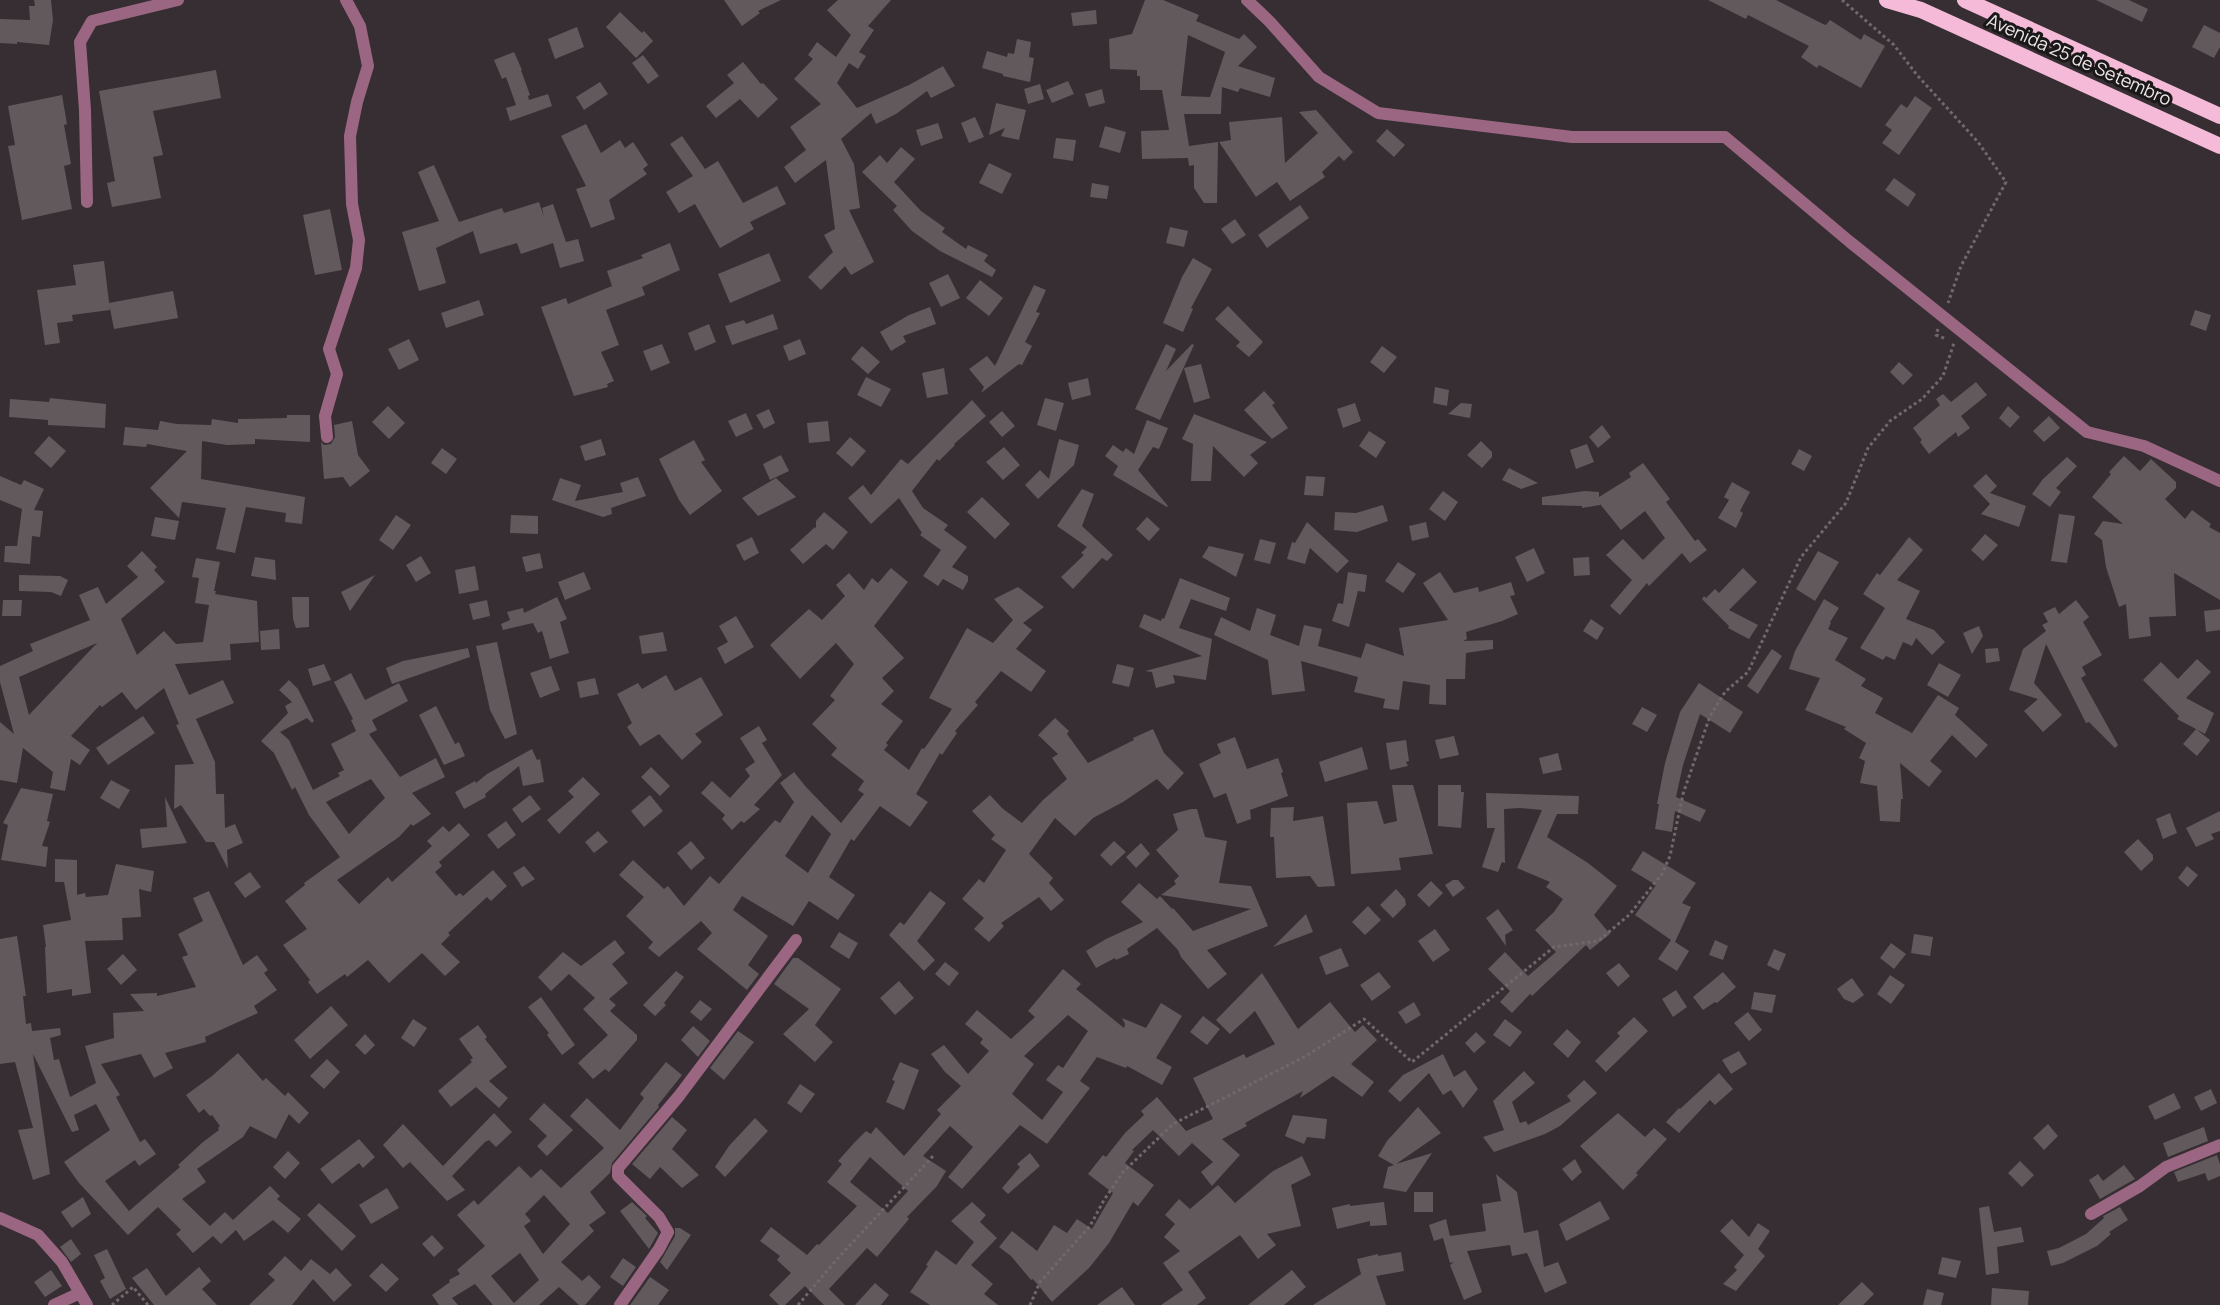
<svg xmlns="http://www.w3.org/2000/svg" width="2220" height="1305" font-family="Manrope,sans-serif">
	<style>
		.building { fill: #62595d; fill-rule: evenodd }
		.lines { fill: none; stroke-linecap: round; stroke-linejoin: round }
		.path { stroke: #70686c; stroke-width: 3; stroke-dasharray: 3 3; stroke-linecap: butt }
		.minor { stroke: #9b6682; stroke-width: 12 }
		.trunk { stroke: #f4bad8; stroke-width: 16 }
		.labels { text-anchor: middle; stroke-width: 6; stroke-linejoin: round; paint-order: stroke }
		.street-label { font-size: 18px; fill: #ede7ea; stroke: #1b1819 }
	</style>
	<rect width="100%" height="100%" fill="#362e32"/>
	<!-- building -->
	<path class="building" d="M34,0H51L53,20L49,45L17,42V44L0,43V19L30,20L29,6H35Z
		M724,0H781L758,11L760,13L742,26Z
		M838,0H891L868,26L874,30L859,52L866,56L858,69L849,63L837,83L857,108L909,85L943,66L955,86L931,98L927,91L896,114L876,124L871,113L841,139L854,164L860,208L849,210L874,262L851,275L845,266L821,290L808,277L833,252L824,235L835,229L826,160L795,183L784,167L806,150L790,127L821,104L794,79L813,59L808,55L817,42L836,57L851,35L827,10Z
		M1145,0H1163L1199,15L1196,21L1239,39L1244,34L1257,47L1238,66L1275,78L1270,97L1240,88L1238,92L1222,87L1221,114H1184L1189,146L1218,142L1217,203H1204L1194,188V165L1189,166L1188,158L1142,159L1141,131L1169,130L1162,90H1140V76H1137V70L1110,69L1109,39L1132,34ZM1188,35L1225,52L1210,97L1181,96Z
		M1708,0H1776L1823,24L1826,25L1830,20L1861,40L1864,34L1885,46L1861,88L1819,65L1817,68L1801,57L1809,46L1748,15L1746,19Z
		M2096,0H2129L2148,9L2142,22Z
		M1096,10L1097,24L1073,26L1071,13Z
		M620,12L642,33L644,31L653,41L636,58L606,27Z
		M2204,25L2220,33V47L2214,58L2192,47Z
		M577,27L584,47L555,59L548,39Z
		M1017,39L1031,42L1029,57L1034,58L1030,82L1003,76V74L982,68L987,51L1007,57L1008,53L1014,54Z
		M514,52L522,70H521L530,95L528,96L529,100L548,94L552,106L510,121L506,108L516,105L506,77L502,79L494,60Z
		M643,55L659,76L648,84L632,63Z
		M743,62L761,84L763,83L778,99L758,118L740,99L716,118L706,106L734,83L727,75Z
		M216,70L221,98L153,111L163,155L153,157L161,198L112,207L107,183L115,181L99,91Z
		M1068,81L1074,94L1052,103L1046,90Z
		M600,82L608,94L584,110L576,97Z
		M1040,84L1044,99L1028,104L1024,89Z
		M1102,89L1105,103L1089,107L1085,94Z
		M62,95L67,124L64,125L71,164L64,166L72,209L22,220L8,146L15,145L8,106Z
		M1915,96L1932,108L1899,155L1882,143L1892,130L1885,125L1901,104L1907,108Z
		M996,103L1026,110L1019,140L1001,136L1005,128L989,135Z
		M1316,110L1353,152L1344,161L1339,156L1322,172L1325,177L1290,201L1277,182L1256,197L1219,142L1231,140L1229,122L1282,117L1285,163L1318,133L1299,112Z
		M975,117L984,137L969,143L961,123Z
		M938,123L943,138L921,146L916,130Z
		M586,124L601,153L620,140L625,148L633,142L648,165L643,169L647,174L609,200L615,219L591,228L576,189L586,186L561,136Z
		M1105,126L1126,132L1120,153L1099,147Z
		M1387,129L1405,145L1394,157L1376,141Z
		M682,136L705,169L718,161L743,203L777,186L786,204L750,222L754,229L720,248L695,204L679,213L666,192L693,176L670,144Z
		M1056,138L1076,140L1073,161L1053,158Z
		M901,147L915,159L894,182L921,211L945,228L942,232L966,249L968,245L988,255L984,261L996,270L992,277L940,251L912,231L893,210L897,206L862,172L880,155L887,163Z
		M989,163L1012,174L1002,194L979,183Z
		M434,165L459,222L502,208L504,213L539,202L544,217L542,208L553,204L566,242L578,239L584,261L560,268L553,243L521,254L517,243L480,254L473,231L436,248L446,283L419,291L402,232L439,221L418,172Z
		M1894,178L1916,194L1908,207L1885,190Z
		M1092,183L1109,186L1107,199L1090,197Z
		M1300,205L1309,218L1267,248L1258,235Z
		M330,209L342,270L315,275L303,215Z
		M1235,219L1246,235L1232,244L1221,229Z
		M1170,227L1188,231L1184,247L1166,243Z
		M670,243L680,270L642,287L645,295L606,310L619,345L601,352L614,381L607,384L608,387L574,396L541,307L566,298L568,304L612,286L607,271L643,258L641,255Z
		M769,253L781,281L730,303L718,274Z
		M1193,258L1212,269L1191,308L1193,309L1183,332L1163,323L1182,277Z
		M104,261L110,310L72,315L73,321L57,323L60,343L45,345L37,290L76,285L73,265Z
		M948,274L960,298L941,307L929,283Z
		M980,280L1003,298L989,316L966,298Z
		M1034,285L1046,290L1036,312L1040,313L1025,342L1032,346L1022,365L1019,364L981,393L984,387L969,369L987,356L995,366Z
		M173,291L178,318L114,329L109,303Z
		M479,300L484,315L446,328L441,313Z
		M1228,306L1263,342L1249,357L1236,346L1240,342L1215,319Z
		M930,307L936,324L903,336L906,342L891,351L880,332L909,315Z
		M2195,310L2211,315L2206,331L2190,325Z
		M773,314L778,329L732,345L725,326L744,320L746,324Z
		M709,324L716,342L695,351L688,333Z
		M409,339L419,360L399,370L388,349Z
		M800,339L806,354L789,361L783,346Z
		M662,344L670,363L651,371L643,351Z
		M1166,344L1176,349L1166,371L1192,344L1194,345L1160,420L1135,409Z
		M862,346L880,362L868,374L851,359Z
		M1382,346L1397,357L1384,373L1370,362Z
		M1899,362L1913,375L1903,385L1890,372Z
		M1201,364L1210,398L1194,403L1184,368Z
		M944,368L948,394L927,398L922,373Z
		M866,377L891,389L881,407L857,395Z
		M1088,378L1091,395L1072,400L1068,383Z
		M1976,382L1987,395L1961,416L1970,428L1958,437L1956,432L1929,454L1920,442L1922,440L1913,428L1940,405L1936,399L1943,394L1951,402Z
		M1435,387L1449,390L1447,406L1433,403Z
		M1264,391L1275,403L1272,405L1288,428L1272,439L1244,410Z
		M50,398L106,404L105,428L48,425V420L9,417L10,399L49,402Z
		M1045,398L1064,403L1056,431L1037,425Z
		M972,400L986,416L954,444L955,445L939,461L937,459L912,491L923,508L948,525L944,530L967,547L952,567L968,576V581L963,590L943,579L938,586L923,576L941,550L920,535L922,533L899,498L871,524L848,498L863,485L871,495L901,459L908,464Z
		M1355,403L1361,421L1343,428L1337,409Z
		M1461,403L1472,404L1470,418L1448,414Z
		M388,406L405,423L389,439L372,422Z
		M2008,406L2020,417L2010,428L1999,418Z
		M769,409L775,423L764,429L756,415Z
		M1002,411L1015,426L1002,437L989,422Z
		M746,413L753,429L736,437L728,421Z
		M1194,414L1267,442L1250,455L1258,463L1244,477L1213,446L1211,481H1191L1193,444L1182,439Z
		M287,415H310V442L255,439V444L227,445L202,441L201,479L305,497L302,524L285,522L286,513L246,507L235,553L216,549L226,508L182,502L179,518L150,488L187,451L147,444L146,447L123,445L125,427L158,430L160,421L177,424L211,425L212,419L238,423V419L287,418Z
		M2049,416L2060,428L2044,442L2033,431Z
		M1147,420L1168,428L1159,449L1153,447L1138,470L1168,506L1167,507L1113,475L1118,466L1105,456L1113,445L1123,452L1126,448L1134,454Z
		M352,421L358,455L370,471L350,487L343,477L324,479L321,442L324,445L331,444L335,437L334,425Z
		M828,421L830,441L809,443L807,423Z
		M1602,425L1611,437L1598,448L1589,437Z
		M1369,431L1386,442L1376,458L1359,446Z
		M49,436L66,451L51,468L34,453Z
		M850,437L866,451L852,467L836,453Z
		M601,439L606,455L585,461L580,446Z
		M1059,439L1079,445L1074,465L1038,499L1025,485L1040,470L1049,479Z
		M694,440L705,460L701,462L722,491L690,515L679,500L659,459Z
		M1481,441L1492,452V457L1482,468L1467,455Z
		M1587,444L1594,462L1576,469L1570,450Z
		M1004,447L1020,465L1003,480L986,462Z
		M442,448L457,459L446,474L431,463Z
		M1799,449L1812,456L1804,471L1791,464Z
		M781,455L789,471L770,480L763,464Z
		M2124,456L2140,471L2151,459L2176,482V488L2165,499L2185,519L2192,510L2211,524L2209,527L2220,533V600L2174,573L2176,616L2149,617L2151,636L2129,639L2126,604L2119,607L2106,567L2102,540L2094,534L2103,521L2123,524L2092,497L2111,474L2109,472Z
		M2067,457L2077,466L2056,488L2061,492L2050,507L2032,494L2043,479Z
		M1643,463L1670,499L1666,502L1695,541L1698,539L1707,550L1690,563L1682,553L1649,586L1647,583L1620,615L1610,606L1632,580L1606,555L1623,539L1643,560L1665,538L1645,511L1621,530L1600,504V505L1582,508V506L1542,505V497L1585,491L1599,492V497L1631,477L1629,473Z
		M1509,468L1538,483L1521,489L1502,480Z
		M1986,474L1997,486L1990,493L2026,506L2019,527L1981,514L1990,504L1973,486Z
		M0,476L21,485L24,480L44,489L34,510L43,511L40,537L32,536L30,564L4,562L5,546H17L22,509L0,500Z
		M1306,476L1325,477L1323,496L1304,495Z
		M638,477L646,496L611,508L612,514L603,517L552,500L560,478L581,485L575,501L623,492L620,483Z
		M776,478L796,497L758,516L742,498Z
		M1732,482L1750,492L1740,511L1743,513L1736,528L1718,518L1729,500L1724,497Z
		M1082,489L1094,494L1082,526L1113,555L1107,561L1102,558L1073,589L1061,577L1084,555L1081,553L1087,547L1057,526Z
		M1443,491L1458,502L1445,521L1429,509Z
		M982,497L1010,524L995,539L967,512Z
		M1383,505L1388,521L1357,532L1334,530L1335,512L1356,513Z
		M824,512L848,532L833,550L826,544L803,564L790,550L815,527L816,529V521Z
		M2059,514L2075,516L2067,563L2051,561Z
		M396,515L411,525L393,550L379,540Z
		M511,515L538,516V534L510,533Z
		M155,517L179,521L175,540L151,536Z
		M1147,517L1160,529L1149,541L1136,529Z
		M1307,522L1349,561L1337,573L1310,548L1305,564L1287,559L1292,542L1295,543Z
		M1426,522L1429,537L1412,541L1409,526Z
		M1985,534L1998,545L1983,561L1971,550Z
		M752,537L759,553L744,561L736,545Z
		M1909,537L1923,550L1897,580L1920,591L1906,619L1934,630L1945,642L1932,655L1916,638L1912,646L1903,642L1895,660L1886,656L1883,660L1860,648L1885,608L1863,594L1877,573L1880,575Z
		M1260,539L1276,543L1270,564L1254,560Z
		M1209,546L1244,554L1236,577L1202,557Z
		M1534,548L1545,573L1527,582L1515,557Z
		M142,551L157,567L154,570L165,582L121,619L137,655L164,631L176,644L203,642L209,605L195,603L199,578L192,577L196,558L220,562L214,591H216L215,594L257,601L259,642L230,644L231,660L175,664L189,695L223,680L234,703L196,719L215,762L216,794H224L225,828L235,824L243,843L227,850L228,869L214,842H206L181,805L174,809L175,765L194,764L176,725L179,724L164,688L136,710L122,692L102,707L100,705L71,736L90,750L80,765L71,759L65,791L50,788L53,772L23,748L17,783L0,780V722L14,734L0,682V666L33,651L30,644L90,620L79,595L98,587L106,604L138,577L127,566ZM97,643L29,715L19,677Z
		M1818,551L1839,562L1815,601L1796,589Z
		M540,553L543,568L526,572L522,557Z
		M421,556L431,573L416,582L406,565Z
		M255,557L275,560L276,580L251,576Z
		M1589,557L1590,575L1574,576L1573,558Z
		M1398,562L1416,574L1403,593L1385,581Z
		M475,566L479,590L459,594L455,570Z
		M891,568L908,582L874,626L904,658L882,678L894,691L881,704L903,721L886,743L888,745L884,750L909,770L922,748L924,749L952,709L929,698L967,628L993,643L1013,620L994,599L1018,587L1044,607L1023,623L1032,630L1016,649L1046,671L1031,692L1001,671L975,702L978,705L955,731L957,733L942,755L940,753L916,794L928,802L910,827L880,806L854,841L851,839L829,877L855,895L838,920L809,901L793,926L742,896L733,910L768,936L748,965L759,974L747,990L697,949L712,933L701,921L659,957L648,948L653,942L626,916L644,897L619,875L633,860L664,889L668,886L684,906L710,876L719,884L775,820L780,823L794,802L780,783L794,772L806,787L841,823L864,794L858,790L864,781L831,755L837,748L812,724L835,700L830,696L854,664L836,643L800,679L770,645L809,609L822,620L845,596L836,585L849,573L864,590L872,578L878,583ZM812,815L831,834L808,873L785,856Z
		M1743,568L1757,582L1729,610L1758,625L1749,639L1728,628L1729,626L1702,599L1704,596L1706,598L1715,589L1719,593Z
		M584,572L591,589L565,600L558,582Z
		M1348,572L1367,575L1365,592L1358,591L1349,627L1332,621L1338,603L1343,604Z
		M1440,572L1454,593L1478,587L1479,592L1511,582L1515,595L1510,596L1518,614L1502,621L1466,632L1467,639L1463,641L1493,640V649L1466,653L1465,679H1446V705L1429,704L1430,685L1403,681L1399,710L1383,708L1385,699L1354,692L1358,677L1301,661L1305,691L1272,695L1268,660L1214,635L1221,617L1250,631L1257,608L1276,615L1270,635L1299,646L1304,625L1322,629L1318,646L1361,658L1366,643L1404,656L1399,628L1448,620L1423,583Z
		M19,575L60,576L68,580L61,596L51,592L19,591Z
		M375,575L350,611L341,592Z
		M1180,578L1230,598L1226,611L1191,599L1179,628L1212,639L1206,680L1173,675L1175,683L1156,688L1152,672L1145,671L1202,656L1139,627L1144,614L1161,621L1162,618L1164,619Z
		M292,597H309V627L296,628L293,619Z
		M557,597L567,619L560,622L569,653L550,659L542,631L538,633L533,623L503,630L501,624L510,620L507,612L523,608L524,613Z
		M1824,599L1839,608L1830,622L1831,623L1828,629L1848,638L1835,660L1866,679L1861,686L1883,698L1875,713L1912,733L1938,695L1959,708L1955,715L1988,745L1976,758L1952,735L1930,761L1942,771L1929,787L1900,763L1903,799H1901L1900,822L1880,821L1877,786L1860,783L1865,761L1859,758L1866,743L1844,729L1846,727L1805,710L1820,678L1789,669L1795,651Z
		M3,600H22L21,616H2Z
		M487,600L490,616L473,620L469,604Z
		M2076,600L2089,617L2083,622L2102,655L2082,667L2086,675L2081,678L2118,745L2115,748L2089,722L2086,723L2046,644L2034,683L2062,715L2043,732L2024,711L2038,699L2009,690L2023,649L2046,631L2042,625L2048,622L2043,613L2055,607L2059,614Z
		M2220,609V630L2206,632L2204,611Z
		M736,616L754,647L725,664L717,648L728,642L719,626Z
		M1591,619L1604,628L1597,640L1583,631Z
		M1979,626L1983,636L1972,654L1963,633Z
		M279,629L280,649L261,650L260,631Z
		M663,632L667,651L642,654L639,636Z
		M497,642L517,734L505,739L490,710L476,646Z
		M468,648L470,657L392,684L386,668L403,661Z
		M1998,648L2000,661L1986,663L1985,649Z
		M1772,649L1782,656L1758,694L1747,686Z
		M2197,659L2211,672L2186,698L2214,713L2205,734L2196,729L2210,740L2197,756L2183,744L2196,729L2177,719L2179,716L2143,680L2161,662L2178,679Z
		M1939,663L1961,675L1948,697L1927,685Z
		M324,664L331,680L313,686L308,669Z
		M1117,664L1134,668L1129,687L1112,683Z
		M551,666L560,690L540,698L530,673Z
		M351,673L365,700L399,683L408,701L372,720L377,730L369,734L400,777L436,758L445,777L412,793L431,814L413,826L411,824L399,837L337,880L359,904L388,877L392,882L432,846L427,841L443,826L449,832L459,823L470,835L439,862L442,866L435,872L456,896L460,893L463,896L493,870L507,886L491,901L487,897L448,933L450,935L441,944L460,962L445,976L422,953L389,983L368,960L347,977L345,974L317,994L308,982L310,980L283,945L307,929L285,901L305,885L304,883L340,857L309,815L295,787L292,790L274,753L261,741L288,713L285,706L292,702L279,690L289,680L298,689L314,721L312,723L307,718L280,732L289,740L313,790L340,776L338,773L344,770L331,744L356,731L351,720L353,719L334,682ZM371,779L385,798L349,834L326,802Z
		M666,675L675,691L701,677L723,715L695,734L702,742L682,760L659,734L640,746L627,727L632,723L617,694L638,683L642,689Z
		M595,678L599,694L580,698L577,682Z
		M1699,683L1743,712L1730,733L1700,714L1683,765L1676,797L1706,810L1700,822L1675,811L1672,832L1655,829L1659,804H1657L1665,763L1680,712Z
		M436,706L455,744L459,742L465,756L444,765L419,715Z
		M1642,707L1657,715L1647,732L1632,724Z
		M143,716L155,733L108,765L96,748Z
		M1055,718L1069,731L1067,734L1088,763L1134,740L1133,738L1153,729L1164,753L1184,773L1168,790L1157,779L1123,802L1093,818L1075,836L1055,818L1029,854L1053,878L1049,883L1064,900L1051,911L1039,897L1001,923L1004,926L989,942L974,929L984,918L962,899L979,879L984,883L1006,850L991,839L995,835L972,811L990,795L1002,808L1022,823L1043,800L1067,779L1052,758L1058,754L1038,735Z
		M759,726L767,740L762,743L782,775L754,805L760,809L744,823L741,821L732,830L722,819L725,815L701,793L712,781L730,798L750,776L745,769L755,762L740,738Z
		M1454,736L1459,755L1440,759L1435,740Z
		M1235,737L1247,769L1278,758L1283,772L1281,773L1288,796L1250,810L1251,819L1237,824L1226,793L1214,798L1199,764L1221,753L1217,744Z
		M1406,740L1409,761L1406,762L1408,766L1390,770L1386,743Z
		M1362,747L1368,769L1325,782L1319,762Z
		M532,749L537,760L540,759L544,782L523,786L519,766L485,794L486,797L464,809L455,792L475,781L476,783L487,774Z
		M1558,753L1562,770L1543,774L1539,758Z
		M651,767L670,786L660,796L641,777Z
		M583,777L600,794L559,834L547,820L574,797L568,791Z
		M111,780L130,790L119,809L100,798Z
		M1392,785H1413L1433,854L1399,858L1401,870L1351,874L1347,803L1377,801L1384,824L1397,821Z
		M1438,785H1461V792H1464L1461,828L1438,826Z
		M21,788L53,794L47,821L50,822L42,846L48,847L46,867L1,860L8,825L3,823Z
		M1486,793L1579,796L1578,814H1557L1547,837L1588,863L1617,886L1594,915L1610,934L1590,950L1586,945L1532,996L1530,994L1512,1013L1500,1002L1510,991L1488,969L1505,952L1528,976L1556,952L1535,930L1554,912L1563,899L1546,887L1550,882L1517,868L1542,810L1520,808L1504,809L1505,863L1502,862L1498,872L1482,867L1495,828H1487Z
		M530,795L541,809L522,823L512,809Z
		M650,795L663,811L644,827L631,811Z
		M165,797L187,843L142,848L140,829L167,827Z
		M1294,807L1293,821L1323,816L1335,886L1318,887L1310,876L1276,878L1274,837H1270L1271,808Z
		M1191,809H1197L1205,837L1227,841L1219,883L1251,886L1268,926L1207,950L1227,974L1208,989L1181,957L1178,950L1157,928L1127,949L1129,954L1116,960L1115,958L1096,968L1086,951L1106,939L1143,922L1121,902L1139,883L1157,899L1160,896L1172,909L1173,908L1193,931L1251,909L1161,895L1176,884L1174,881L1179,876L1156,850L1178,830L1173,814Z
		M2220,811V831L2211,834L2214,839L2196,847L2186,828Z
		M2170,813L2177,833L2163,839L2156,819Z
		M506,821L516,835L498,849L487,835Z
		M598,831L608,842L594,853L585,842Z
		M2138,839L2153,855V860L2141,871L2124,852Z
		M691,841L705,858L691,870L677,853Z
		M1114,841L1126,852L1111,866L1100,855Z
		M1141,843L1150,854L1136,868L1126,857Z
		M1643,851L1696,883L1682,903L1691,907L1675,942L1689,951L1677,971L1658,959L1671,940L1635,915L1656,885L1631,870Z
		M55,859L77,860V895L85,893L86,897L108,895L116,864L154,871L151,892L139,889L141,917L122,918L123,940L85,941L91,993L72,996V989L47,993L45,947H46L43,925L71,920L64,882H55Z
		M524,866L535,879L522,887L513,873Z
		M2187,866L2198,875L2188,887L2178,878Z
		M250,872L261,887L245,898L234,883Z
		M1453,880H1458L1465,888L1453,897L1445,885Z
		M1431,881L1443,893L1429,907L1417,895Z
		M1396,889L1405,899L1406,905L1393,918L1380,905Z
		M209,891L243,965L257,955L268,970L264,973L277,990L254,1006L258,1013L205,1037L206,1042L165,1053L173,1068L154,1078L141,1054L101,1064L120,1095L116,1097L140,1142L145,1139L156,1154L139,1166L135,1160L105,1181L129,1211L180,1167L178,1165L203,1142L219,1130L218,1128L220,1126L212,1115L210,1116L204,1109L199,1113L186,1095L212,1076L238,1053L263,1081L266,1078L285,1096L288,1092L309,1113L299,1124L289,1114L276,1139L250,1126L243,1137L197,1169L206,1182L182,1199L210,1226L225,1212L233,1220L270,1186L280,1196L277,1199L301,1219L288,1233L273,1220L244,1241L236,1230L221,1244L213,1236L193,1253L176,1234L181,1230L158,1207L128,1235L79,1183L64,1162L110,1130L96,1104L74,1115L79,1130L72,1132L33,1054L50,1174L33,1180L18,1130L33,1128L15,1062L0,1064V939L17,936L26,996H23L26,1024L31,1023L32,1031L60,1028L61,1035L50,1038L54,1060L59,1059L70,1097L96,1083L85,1046L114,1038L113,1013L144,1011L130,994L157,993V996L196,987L182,957L188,955L178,934L203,921L193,898Z
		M930,891L946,903L917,941L935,960L924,971L889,935L900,922L904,925Z
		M1368,906L1381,920L1365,935L1352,922Z
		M1498,909L1513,930L1505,935L1506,946L1486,918Z
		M1306,914L1313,932L1273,947Z
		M1435,929L1450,950L1433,962L1418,941Z
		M839,932L858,943L849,959L830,947Z
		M1914,934L1933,937L1930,956L1911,953Z
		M615,940L625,953L612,964L628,983L609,999L616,1005L610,1011L637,1035V1040L609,1072L605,1069L593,1079L578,1063L608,1035L583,1009L595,998L569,974L551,991L538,977L563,952L581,966Z
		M1715,940L1728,946L1723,960L1709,955Z
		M1891,943L1906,954L1894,969L1880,958Z
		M1341,948L1349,966L1326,975L1319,957Z
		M1774,949L1786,954L1779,971L1767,965Z
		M123,954L137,970L121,985L107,969Z
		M793,958H798L841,989L815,1025L833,1042L815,1062L783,1034L809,1009L774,984Z
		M945,962L959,973L949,986L935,974Z
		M1619,963L1630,976L1618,987L1606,973Z
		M1063,969L1081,984L1076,989L1124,1028L1125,1024L1122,1018L1146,1028L1161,1003L1182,1016L1156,1058L1172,1067L1162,1085L1127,1066L1126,1068L1097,1057L1080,1081L1090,1088L1047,1144L1020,1125L962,1189L948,1177L973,1147L950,1126L923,1156L946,1171L937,1186L907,1217L909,1219L877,1257L867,1248L829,1289L845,1305H824L805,1286L785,1305H779L769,1295L791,1273L777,1260L780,1256L760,1241L771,1227L807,1255L817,1244L819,1245L857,1206L827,1182L842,1164L838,1161L854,1143L866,1131L871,1134L876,1127L904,1156L941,1114L937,1110L961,1086L945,1072L931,1054L944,1045L968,1074L989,1051L980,1043L983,1039L965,1024L977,1010L1011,1039L1035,1017L1028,1011ZM1068,1015L1088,1031L1063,1068L1058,1065L1046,1080L1063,1092L1042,1120L1012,1094L1034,1064L1024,1056ZM870,1157L908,1191L888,1213L850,1182Z
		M676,971L684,977L664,1003L666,1005L655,1016L643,1005Z
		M1379,972L1391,987L1372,1001L1360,985Z
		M1723,972L1736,987L1717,1003L1715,1002L1703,1010L1693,997Z
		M1262,973L1298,1029L1330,1002L1355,1032L1363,1025L1377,1040L1351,1064L1374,1082L1362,1097L1333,1076L1300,1098L1303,1091L1245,1123L1247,1126L1222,1139L1240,1155L1212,1186L1201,1172L1213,1162L1192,1143L1179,1156L1153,1130L1132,1150L1134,1151L1125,1163L1154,1185L1138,1206L1133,1202L1109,1243L1089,1268L1052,1302L1033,1279L1031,1280L1011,1256L999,1247L1012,1231L1037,1251L1054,1225L1067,1233L1077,1219L1092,1229L1113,1193L1088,1174L1103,1155L1106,1157L1125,1133L1144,1115L1141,1111L1157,1097L1186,1131L1213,1119L1193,1078L1244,1054L1246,1058L1275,1044L1255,1011L1230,1034L1216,1020Z
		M1890,975L1905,985L1891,1004L1877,994Z
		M1852,978L1864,995L1853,1003L1844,999L1837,989Z
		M899,981L914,998L895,1015L880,998Z
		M1676,990L1687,1007L1673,1017L1662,999Z
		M1754,992L1776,995L1772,1013L1751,1009Z
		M541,997L575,1045L562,1055L547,1035L549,1033L528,1007Z
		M700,1000L712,1009L701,1021L690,1012Z
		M1414,1002L1421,1015L1406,1024L1398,1012Z
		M331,1006L348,1025L310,1059L294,1040Z
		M1748,1012L1762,1030L1749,1041L1734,1023Z
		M1203,1016L1220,1029L1207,1045L1190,1032Z
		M1634,1017L1648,1031L1606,1072L1595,1061L1620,1036L1617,1033Z
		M413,1019L427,1028L414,1047L401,1038Z
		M1505,1019L1522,1032L1510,1047L1493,1035Z
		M478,1025L487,1037L485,1039L507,1067L489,1081L508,1098L499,1108L476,1087L451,1107L438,1091L472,1062L470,1060L473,1058L459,1039Z
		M693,1026L710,1041L698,1057L681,1040Z
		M1567,1029L1581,1042L1568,1058L1553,1044Z
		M738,1031L754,1042L724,1080L710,1068Z
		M1476,1032L1486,1042L1474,1053L1465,1043Z
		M365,1034L375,1045L365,1055L355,1045Z
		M1739,1051L1747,1064L1731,1074L1722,1060Z
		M1443,1054L1454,1077L1465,1070L1478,1089L1463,1108L1451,1090L1443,1095L1429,1073L1400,1102L1388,1091L1403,1075Z
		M327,1059L340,1072L324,1089L310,1076Z
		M666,1062L682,1075L658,1105L659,1107L612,1163L610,1173L590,1192L606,1213L589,1225L594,1231L561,1262L582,1281L589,1275L601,1287L585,1305H579L559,1287L539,1305H493L475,1284L452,1298L458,1305H439L432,1295L450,1282L449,1280L460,1274L457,1270L485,1246L457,1215L474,1200L478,1205L519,1166L531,1178L541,1169L561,1188L604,1148L570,1116L587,1098L620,1130L644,1098L640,1094ZM544,1195L570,1224L543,1254L524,1226L531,1221L525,1214ZM520,1253L539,1280L514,1303L491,1276Z
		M900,1062L919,1070L904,1110L886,1102L895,1081L892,1080Z
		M1524,1071L1535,1083L1512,1102L1520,1123L1526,1121L1528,1125L1571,1101L1567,1096L1584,1080L1597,1093L1560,1126L1545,1134L1494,1152L1483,1137L1504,1130L1493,1101Z
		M1719,1073L1733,1089L1715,1105L1710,1100L1679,1133L1666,1122L1679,1108L1680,1109Z
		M800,1084L815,1094L801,1113L787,1103Z
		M2211,1089L2217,1103L2201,1111L2194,1097Z
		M2174,1093L2181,1108L2155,1120L2148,1106Z
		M544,1103L573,1130L547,1156L537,1146L547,1136L529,1119Z
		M1418,1107L1441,1133L1396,1164L1432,1153L1406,1192L1383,1188L1388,1167L1394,1165L1378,1156L1387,1141Z
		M494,1113L512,1132L496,1147L489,1140L485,1142L452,1176L465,1190L447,1201L410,1162L403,1168L383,1145L403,1124L443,1166Z
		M1618,1113L1645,1137L1654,1128L1667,1139L1636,1173L1638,1175L1623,1190L1580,1146Z
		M1293,1115L1327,1119L1325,1139L1307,1137L1304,1144L1285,1136Z
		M672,1117L687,1130L672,1149L699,1175L682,1188L660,1167L650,1179L632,1164Z
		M755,1118L768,1131L725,1177L715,1167L729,1146Z
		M2048,1124L2058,1136L2044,1150L2033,1138Z
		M2204,1127L2208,1141L2168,1157L2163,1143Z
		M359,1139L375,1157L363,1168L359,1163L332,1184L320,1169Z
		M288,1151L300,1163L285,1179L273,1167Z
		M1030,1153L1040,1166L1008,1194L1002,1188L1020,1167L1017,1164Z
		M2217,1155L2220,1164V1176L2208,1181L2205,1173L2178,1182L2174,1172Z
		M1302,1156L1311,1175L1291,1185L1301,1226L1267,1234L1276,1245L1258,1259L1240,1235L1188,1272L1206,1298L1197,1305H1161L1183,1290L1163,1263L1180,1251L1164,1237L1175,1224L1165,1215L1179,1199L1190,1209L1218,1185L1235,1203L1273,1171Z
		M1575,1159L1582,1172L1572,1181L1562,1169Z
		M2020,1161L2034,1175L2022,1187L2008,1173Z
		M2124,1165L2135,1179L2100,1199L2089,1180L2098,1174L2103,1181Z
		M1496,1174L1517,1192L1524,1233L1538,1230L1544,1267L1558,1262L1567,1283L1545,1293L1527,1253L1512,1256L1510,1245L1467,1251L1482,1292L1464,1300L1450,1265L1454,1262L1450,1263L1443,1238L1434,1241L1429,1225L1446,1219L1450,1236L1486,1231L1482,1204L1501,1201Z
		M387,1188L399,1208L371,1224L359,1205Z
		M1414,1192H1433V1212H1414Z
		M83,1197L91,1214L72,1228L61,1212Z
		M1600,1201L1610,1219L1566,1241L1559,1224Z
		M632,1202L647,1216L645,1218L658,1233L649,1249L620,1211Z
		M972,1202L986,1215L980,1222L997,1238L971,1265L993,1284L984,1294L998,1305H930L910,1292L928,1266L926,1265L936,1250L956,1265L974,1242L951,1221Z
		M1384,1202L1387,1225L1370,1226V1221L1337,1229L1332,1208L1350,1204V1206Z
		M319,1203L356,1236L342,1251L307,1215Z
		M1989,1206L1994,1232L2021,1227L2024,1242L1997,1247L1999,1273L1986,1275L1979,1208Z
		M2120,1207L2128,1220L2109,1232L2111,1234L2097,1246L2063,1263L2051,1266L2047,1251L2059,1248L2086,1234L2104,1218L2103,1216Z
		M1732,1219L1749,1237L1758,1223L1770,1231L1758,1249L1765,1256L1736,1291L1723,1284L1737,1270L1734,1267L1744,1255L1720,1231Z
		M675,1228H680L691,1235L667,1270L660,1262L675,1236Z
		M432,1235L444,1248L434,1257L422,1244Z
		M71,1239L81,1254L71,1262L60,1247Z
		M107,1249L126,1289L110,1299L100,1281L105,1278L94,1255Z
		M1401,1252L1404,1271L1376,1276L1386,1305H1313L1361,1274L1357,1259L1378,1254V1256Z
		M285,1256L301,1271L311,1259L330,1274L336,1268L352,1285L334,1302L313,1279L292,1305H249L275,1280L268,1274Z
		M1942,1257L1961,1261L1956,1278L1938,1274Z
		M623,1258L636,1267L623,1286L610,1277Z
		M382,1263L399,1279L386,1292L369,1276Z
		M199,1267L211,1281L202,1289L217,1305H154L132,1278L147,1268L166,1296Z
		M51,1270L62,1286L45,1297L34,1282Z
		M1292,1270L1306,1287L1284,1305H1248Z
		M650,1277L669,1290L658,1305H630Z
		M1862,1282L1874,1294L1863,1305H1838Z
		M875,1283L889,1295L881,1305H855Z
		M1122,1287L1135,1305H1097Z
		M1992,1288L2029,1291L2028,1305H1991Z
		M1927,1289L1944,1293L1941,1305H1923Z"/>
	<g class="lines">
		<!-- path -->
		<path class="path" d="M1842,0L1894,45L1917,75L1978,142L2006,182L1961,266L1948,303
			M1938,329L1936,335L1946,339
			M112,1305L133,1287L148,1305
			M798,1305L838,1258L935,1154
			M1030,1305L1040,1282L1090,1226L1104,1200L1123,1172L1173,1124L1306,1056L1364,1019L1412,1062L1554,947L1598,941L1629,915L1662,874L1670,856L1683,794L1710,716L1725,692L1748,672L1801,557L1846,503L1868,448L1890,421L1922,399L1943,376L1954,343"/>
		<!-- minor -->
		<path class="minor" d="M1247,0L1270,22L1319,77L1378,113L1572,137H1725L1850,242L2087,432L2144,446L2220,481
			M87,202L85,110L80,42L92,21L178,0
			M327,437L325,416L337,374L329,349L356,268L359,240L352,204L350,136L357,102L368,66L360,26L346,0
			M2091,1214L2140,1186L2166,1167L2220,1145
			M0,1218L38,1235L62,1262L87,1305
			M54,1305L80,1293
			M620,1305L659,1249L668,1232L659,1217L618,1176V1168L679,1096L796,940"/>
		<!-- trunk -->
		<path class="trunk" d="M1887,0L1921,10L2220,146
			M1965,0L2220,116"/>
	</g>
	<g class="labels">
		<!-- street labels -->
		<g class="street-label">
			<text transform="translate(2079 60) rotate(24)" y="6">Avenida 25 de Setembro</text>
		</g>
	</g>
</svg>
